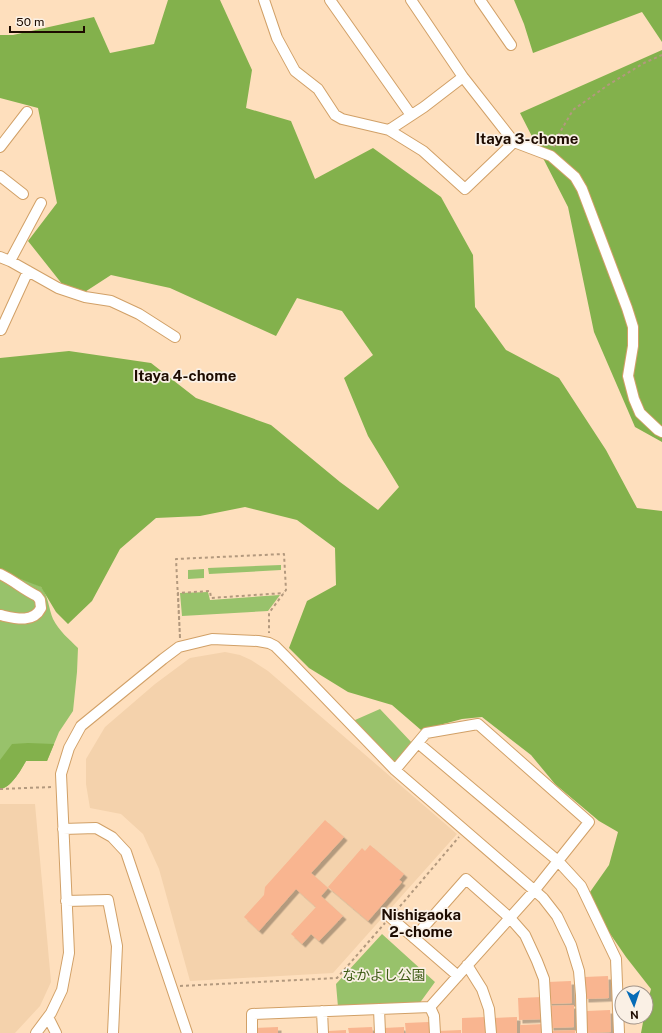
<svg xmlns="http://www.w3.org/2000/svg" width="662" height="1033" font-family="'Public Sans','Noto Sans JP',sans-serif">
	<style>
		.built { fill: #f4d2ac }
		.green { fill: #98c26b }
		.forest { fill: #83b14c }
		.building { fill: #f9b590; filter: url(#shadow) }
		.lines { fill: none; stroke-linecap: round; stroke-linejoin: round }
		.minor-casing { stroke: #d1a067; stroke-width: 12 }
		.path { stroke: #b3997e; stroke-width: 2; stroke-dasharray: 3 3; stroke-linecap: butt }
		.minor { stroke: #fff; stroke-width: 10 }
		.labels { text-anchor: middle; stroke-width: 3.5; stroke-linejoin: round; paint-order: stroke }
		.park-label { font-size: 14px; fill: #3f5c17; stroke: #faf0e5 }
		.neighbourhood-label { font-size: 15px; font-weight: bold; fill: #1d0b00; stroke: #faf0e5 }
	</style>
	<defs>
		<filter id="shadow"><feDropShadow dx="3.5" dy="3.5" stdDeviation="0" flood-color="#0004"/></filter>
	</defs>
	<rect width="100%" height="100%" fill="#fedfbd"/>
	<!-- built -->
	<path class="built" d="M225,652L240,655L251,660L268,671L457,834L333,973L190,981L159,869L143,834L121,814L90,808L86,784V759L105,727L155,684L190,658Z
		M0,804H35L51,982L40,1006L15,1033H0Z"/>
	<!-- green -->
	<path class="green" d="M281,565V570L209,574L208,568Z
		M204,569V578L188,579V570Z
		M0,571C7,574 38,584 41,587C48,594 49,610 53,619C59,631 69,639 78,648L77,672L73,711L59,732L47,761H26C21,770 11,788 0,789Z
		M208,592L210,600L280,595L268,611L182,616L180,593Z
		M380,709L413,744L394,765L346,724Z
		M382,934L435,982L419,1004L338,1007L336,984Z"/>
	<!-- forest -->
	<path class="forest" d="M168,0H220L252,70L246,108L291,121L315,179L373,148L441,197L473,255L475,307L506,350L559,378L606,450L637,508L662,511V1033H641L644,1017H646V1008L651,989L626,957L600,919L590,892L609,865L618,832L599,821L555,784L531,755L482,717L462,719L421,730L392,705L348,692L309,668L289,648L307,601L336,585L335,548L297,520L245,507L200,516L156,518L120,549L92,601L68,624L56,612L41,587L0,571V358L69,351L151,363L196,398L271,425L340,482L378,510L399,487L368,436L344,378L373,355L342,311L297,298L276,336L170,288L111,275L74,299L28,241L57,203L38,108L0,98V35H13L94,17L110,53L154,44Z
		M514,0H662V42L642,12L533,53L524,24Z
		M662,50V442L635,427L594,332L568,207L520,113Z
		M28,743L54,744L47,761H26C21,770 11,788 0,789V760L12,744Z"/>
	<!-- building -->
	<path class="building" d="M325,820L344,837L311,873L328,888L321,896L343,916L319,941L311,934L302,944L291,934L316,907L296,889L259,931L244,917L264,895L265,887Z
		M370,845L404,874L399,880L402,882L368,921L328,887L362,848L365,851Z
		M608,976L609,998L585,999L584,977Z
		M571,981L572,1003L548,1004L547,982Z
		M542,997L543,1019L519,1020L518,998Z
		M574,1005V1027L550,1028L549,1006Z
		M610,1010L611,1032L587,1033L586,1011Z
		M486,1017V1033H462V1018Z
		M517,1017V1033H493V1018Z
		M429,1022L430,1033H406L405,1023Z
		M544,1024V1033H520V1025Z
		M278,1027V1033H254V1028Z
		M372,1027L373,1033H349L348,1028Z
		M404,1027V1033H383V1028Z
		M346,1030V1033H328V1031Z
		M461,1030V1033H437V1031Z
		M575,1030V1033H551V1031Z"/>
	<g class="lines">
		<!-- minor casing -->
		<g class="minor-casing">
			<path id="minor" d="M264,0L277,38L295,71L318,89L335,115L342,119L389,130L423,151L465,189L514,142
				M330,0L411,115
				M411,0L463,77L514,142L551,156L575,177L582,189L627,308L633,327V346L628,376L634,399L640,413L658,430L662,432
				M480,0L511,45
				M389,130L424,107L463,77
				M0,147L27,112
				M0,176L23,194
				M0,257L10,261L58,288L85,297L111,301L139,314L175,337
				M10,261L41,203
				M1,330L28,271
				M0,574C13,580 24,590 37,596L40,600L41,608C33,624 14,618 0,615
				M418,743L558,861L581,886L616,959L619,1033
				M63,829L96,828L112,837L126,852L187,1033
				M66,901L108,900L117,946L113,1033
				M390,917L458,976
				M414,938L466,879L510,918L525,935L537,961L544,979L547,1033
				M467,965L482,989L489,1009L491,1033
				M430,1007L434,1016L435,1033
				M379,1009L380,1033
				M322,1011L323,1033
				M48,1017L56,1033
				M36,1033L51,1013L62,990L69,953L61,774L69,748L81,726L163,659L179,647L212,639L258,641L269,643L275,646L286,657L395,770L543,898L557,916L571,945L579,971L581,995L582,1033
				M252,1033V1014L430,1007L534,891L589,822L478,724L426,733L395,770"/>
		</g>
		<!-- path -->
		<path class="path" d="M554,147L556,139L573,110L608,85L644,63L662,55
			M180,637L178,593L210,591L211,598L284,593
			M180,638L176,559L284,554L286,590L269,613V633
			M0,789L52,787
			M396,911L459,837
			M180,986L337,978L385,923"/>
		<!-- minor -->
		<use href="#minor" class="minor"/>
	</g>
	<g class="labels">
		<!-- park labels -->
		<g class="park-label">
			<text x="384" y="980">なかよし公園</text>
		</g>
		<!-- neighbourhood labels -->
		<g class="neighbourhood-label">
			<text x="527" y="144">Itaya 3-chome</text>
			<text x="185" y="381">Itaya 4-chome</text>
			<text x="421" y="920">Nishigaoka<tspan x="421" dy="17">2-chome</tspan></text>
		</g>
	</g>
	<!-- north arrow -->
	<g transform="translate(634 1005) rotate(177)"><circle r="19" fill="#faf0e5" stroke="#a29489"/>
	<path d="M0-3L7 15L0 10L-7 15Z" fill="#056bb7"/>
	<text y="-6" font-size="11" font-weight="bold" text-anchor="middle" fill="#1d0b00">N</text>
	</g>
	<!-- scale -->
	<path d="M10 26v6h74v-6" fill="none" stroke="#1d0b00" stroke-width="2"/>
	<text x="16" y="26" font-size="12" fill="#1d0b00" stroke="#faf0e5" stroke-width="3" paint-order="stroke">50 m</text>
</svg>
